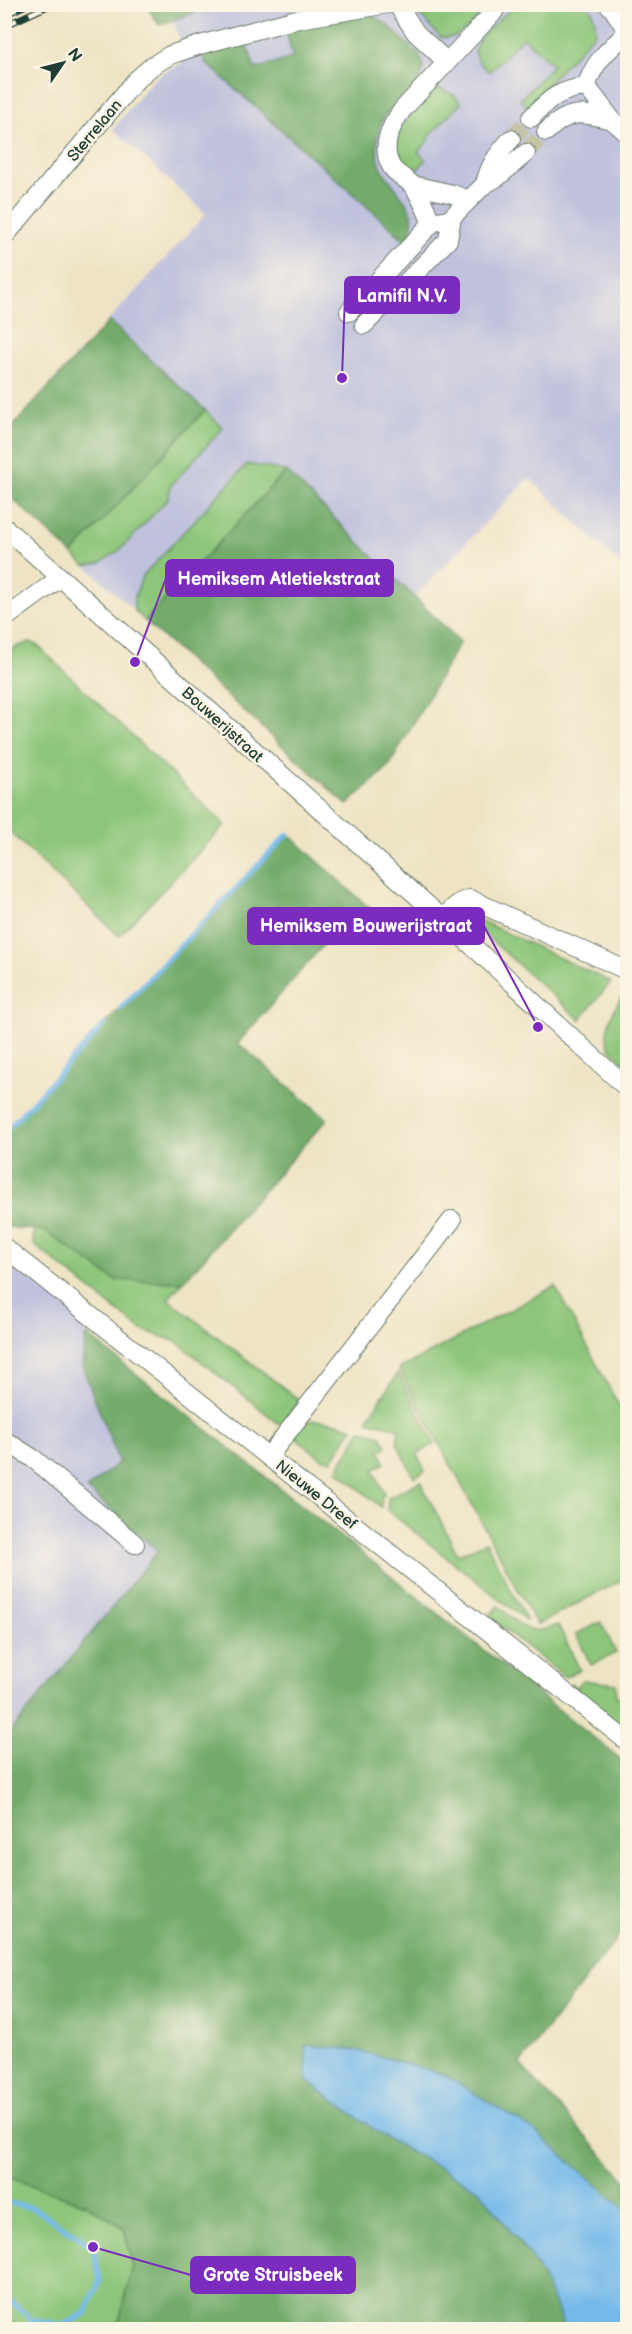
<svg xmlns="http://www.w3.org/2000/svg" width="632" height="2334" font-family="'Balsamiq Sans',sans-serif">
	<style>
		.industrial { fill: #c0c2dd }
		.green { fill: #8dc67a; stroke: #568257; stroke-width: 1.5 }
		.forest { fill: #72ab6a; stroke: #48744f; stroke-width: 1.5 }
		.water { fill: #74b9ea; stroke: #4a7b8f; stroke-width: 1.5 }
		.lines { fill: none; stroke-linecap: round; stroke-linejoin: round }
		.stream { stroke: #74b9ea; stroke-width: 5 }
		.minor-tunnel { stroke: #c5c3a8; stroke-width: 18; stroke-dasharray: 18 9; stroke-linecap: butt }
		.minor-casing { stroke: #677767; stroke-width: 20 }
		.minor { stroke: #fff; stroke-width: 18 }
		.rail-casing { stroke: #1f3d34; stroke-width: 7 }
		.rail { stroke: #fcf5e5; stroke-width: 4.5; stroke-dasharray: 14; stroke-linecap: butt }
		.labels { text-anchor: middle; stroke-width: 5; stroke-linejoin: round; paint-order: stroke }
		.street-label { font-size: 16px; fill: #1f3d34; stroke: #fcf5e5 }
		.leader { fill: none; stroke: #7b2cbf; stroke-width: 2 }
		.callout-dot { fill: #7b2cbf; stroke: #fcf5e5; stroke-width: 2 }
		.callout { fill: #7b2cbf; stroke: #7b2cbf; stroke-width: 2 }
		.callout-label { font-size: 18px; text-anchor: middle; font-weight: bold; fill: #fff }
	</style>
	<rect width="100%" height="100%" fill="#fcf5e5"/>
	<filter id="ink" filterUnits="userSpaceOnUse"><feTurbulence type="fractalNoise" baseFrequency=".0167" numOctaves="2"/><feDisplacementMap in="SourceGraphic" scale="12" xChannelSelector="R" yChannelSelector="G"/><feConvolveMatrix kernelMatrix="1 2 1 2 8 2 1 2 1" color-interpolation-filters="sRGB"/></filter>
	<filter id="wash" filterUnits="userSpaceOnUse"><feTurbulence type="fractalNoise" baseFrequency=".008" numOctaves="4" result="noise"/><feDisplacementMap in="SourceGraphic" scale="24" xChannelSelector="R" yChannelSelector="G"/><feGaussianBlur stdDeviation="1.35" result="paint"/><feColorMatrix in="noise" values="0 0 0 0 0 0 0 0 0 0 0 0 0 0 0 0 0 1.4 0 .05"/><feComposite in="paint" operator="in"/></filter>
	<g filter="url(#wash)">
		<rect width="100%" height="100%" fill="#eee4c5"/>
		<!-- industrial -->
		<path class="industrial" d="M215,4L627,5V571L529,478L415,596L460,642L389,766L347,805L5,492L4,435L206,214L113,129L152,81L163,72L188,60L172,19Z
			M5,1247L81,1309L86,1334L82,1366L119,1462L88,1489L158,1551L5,1739Z"/>
		<!-- green -->
		<path class="green" d="M477,5H480L481,14C469,26 459,41 440,37L418,13L419,8Z
			M519,5H586C596,11 595,22 595,33L527,106L520,100L553,65L523,37L489,72C483,67 476,61 475,53C472,40 508,10 519,5Z
			M438,88L454,95L461,103L428,137L430,139L418,152L426,160L416,171L398,163L395,156L396,144L403,122L434,90Z
			M205,410L223,428L171,485L168,499L121,549L101,563L85,566L72,554Z
			M247,464L286,471L145,621L134,610V598L143,576Z
			M30,642L38,646L225,825L119,936L5,827V658L14,648Z
			M471,916L473,917L611,982L580,1020L472,923L469,918Z
			M627,992V1065C621,1059 611,1052 608,1044C603,1027 616,1003 627,992Z
			M34,1229L45,1231L115,1280L183,1282L168,1299L302,1402L283,1427L177,1342L140,1329L33,1244Z
			M555,1286L627,1421V1577L537,1625L399,1369Z
			M398,1373L435,1444L417,1454L425,1471L414,1477L397,1443L399,1429L367,1420Z
			M315,1420L334,1422L353,1428L332,1460L323,1459L294,1437L305,1421Z
			M361,1430L381,1436L387,1446L379,1451L385,1463L373,1470L385,1494L382,1496L381,1507L337,1470Z
			M420,1481L458,1555L486,1542L527,1621L387,1510L388,1498Z
			M498,1606C523,1626 525,1638 558,1625L580,1670L565,1677L489,1617Z
			M601,1622L616,1653L591,1665L576,1634Z
			M582,1680L616,1684V1697L627,1698V1732L569,1686L571,1683L577,1688Z
			M5,2176L88,2205L124,2228L133,2267L119,2322L107,2329H21L5,2313Z"/>
		<!-- forest -->
		<path class="forest" d="M146,5H215L159,25Z
			M370,15C385,20 395,32 406,43C413,49 421,55 423,64C428,82 393,102 384,117C377,128 376,145 378,157C384,188 429,206 406,241L205,62L203,55L224,46L247,44L255,69L293,58L286,32L301,27Z
			M109,321L205,410L72,554L5,492V435Z
			M286,471L460,642L389,766L347,805L145,621Z
			M288,834L399,935L363,943L324,944L238,1043L327,1119L183,1282L115,1280L45,1231L8,1227L4,1224L5,1133L105,1024Z
			M86,1334L627,1764V1925L520,2064L627,2182V2211L598,2187L306,2046L307,2081L388,2139L480,2190L537,2266L566,2329H107L119,2322L133,2267L124,2228L88,2205L5,2176V1739L158,1551L87,1489L119,1462L82,1366Z"/>
		<!-- water -->
		<path class="water" d="M306,2045L356,2050L443,2074L532,2129L627,2211V2329H566L537,2266L480,2190L388,2139L307,2081Z"/>
		<g class="lines">
			<!-- stream -->
			<path class="stream" d="M120,1009L288,834
				M4,1133L105,1024
				M4,2202L34,2208L93,2247L100,2280L86,2313L63,2326L32,2320L4,2295"/>
		</g>
	</g>
	<g filter="url(#ink)">
		<g class="lines">
			<!-- minor-tunnel -->
			<path class="minor-tunnel" d="M511,139L531,118
				M526,153L546,132"/>
			<!-- minor casing -->
			<g class="minor-casing">
				<path id="minor" d="M397,4L416,33L447,62
					M608,4L613,9L628,32
					M628,32C611,47 591,64 587,87L612,120L628,134
					M531,118C549,99 560,89 587,87
					M546,132C570,108 583,113 612,120
					M485,184C489,165 498,154 511,139
					M412,185L453,194L469,200
					M432,223C426,211 421,195 412,185C406,178 395,174 391,166C380,146 391,125 403,109L493,13L498,4
					M4,237L136,80L152,66L170,55L200,45L293,20L388,4
					M349,312L432,223L442,220
					M364,325L448,240L452,217L485,184L498,177L526,153
					M4,527L443,919L628,1089
					M4,619L60,578
					M443,919C451,910 458,901 470,899L628,971
					M4,1247L628,1742
					M4,1440L34,1459L135,1544
					M269,1456L452,1220"/>
			</g>
			<!-- minor -->
			<use href="#minor" class="minor"/>
			<!-- rail casing -->
			<g class="rail-casing">
				<path id="rail" d="M4,15L28,4
					M4,26L52,4"/>
			</g>
			<!-- rail -->
			<use href="#rail" class="rail"/>
		</g>
	</g>
	<g class="labels">
		<!-- street labels -->
		<g class="street-label">
			<text transform="translate(94 130) rotate(-50)" y="6">Sterrelaan</text>
			<text transform="translate(223 724) rotate(42)" y="6">Bouwerijstraat</text>
			<text transform="translate(317 1494) rotate(39)" y="6">Nieuwe Dreef</text>
		</g>
	</g>
	<!-- callouts -->
	<path class="leader" d="M342 378L345 295M135 662L166 578M538 1027L484 926M93 2247L191 2275"/>
	<g class="callout-dot">
		<circle cx="342" cy="378" r="6"/>
		<circle cx="135" cy="662" r="6"/>
		<circle cx="538" cy="1027" r="6"/>
		<circle cx="93" cy="2247" r="6"/>
	</g>
	<g class="callout">
		<rect x="345" y="277" width="114" height="36" rx="6"/>
		<rect x="166" y="560" width="227" height="36" rx="6"/>
		<rect x="248" y="908" width="236" height="36" rx="6"/>
		<rect x="191" y="2257" width="164" height="36" rx="6"/>
	</g>
	<g class="callout-label">
		<text x="402" y="302">Lamifil N.V.</text>
		<text x="279" y="585">Hemiksem Atletiekstraat</text>
		<text x="366" y="932">Hemiksem Bouwerijstraat</text>
		<text x="273" y="2281">Grote Struisbeek</text>
	</g>
	<!-- margin -->
	<rect width="632" height="2334" fill="none" stroke="#fcf5e5" stroke-width="24"/>
	<!-- north arrow -->
	<g transform="translate(63 63) rotate(55)" stroke="#fcf5e5" stroke-width="4.5" paint-order="stroke">
	<path d="M0-4.5L10 22L0 15L-10 22Z" fill="#1f3d34"/>
	<text y="-9" font-size="16" font-weight="bold" text-anchor="middle" fill="#1f3d34">N</text>
	</g>
</svg>
